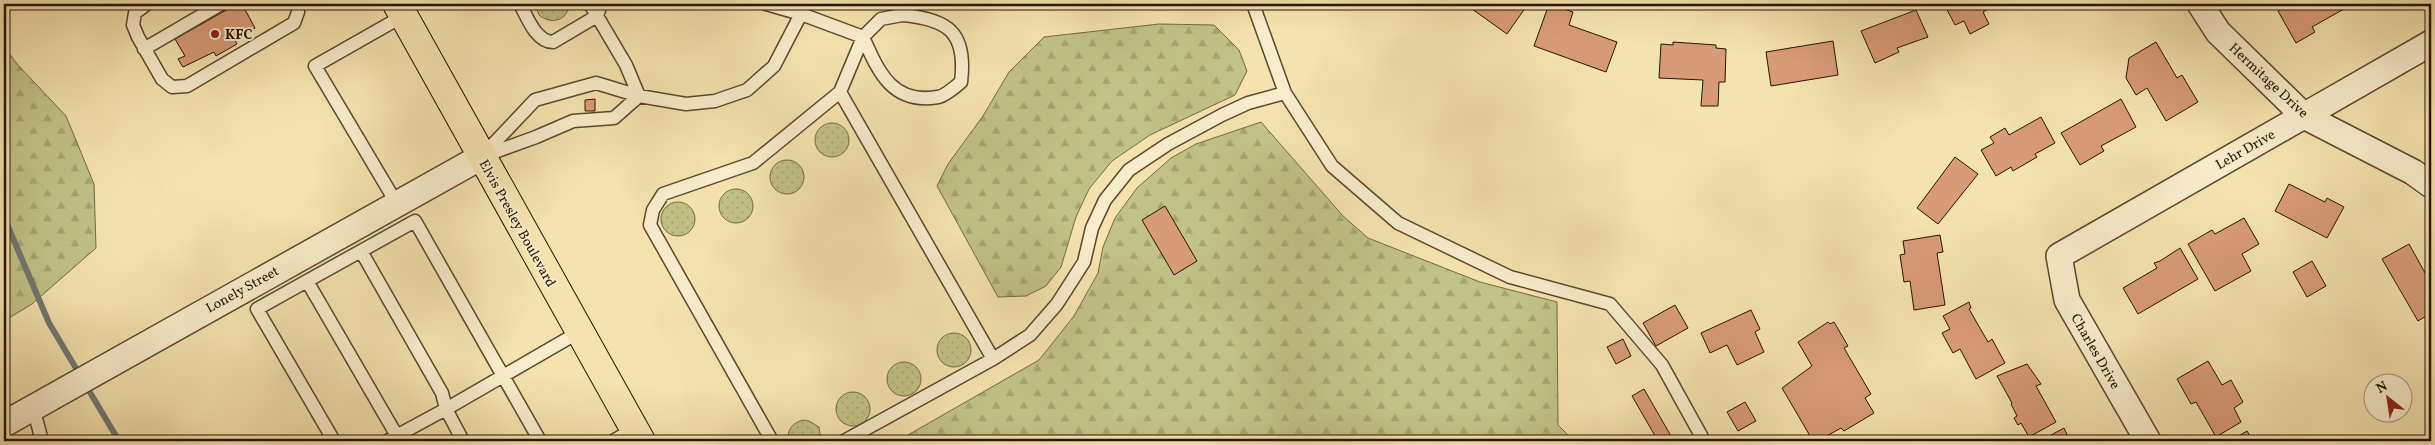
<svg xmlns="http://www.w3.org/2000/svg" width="2435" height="445" font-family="Vollkorn,serif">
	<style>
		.green { fill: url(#green-dots); stroke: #746a44 }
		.forest { fill: url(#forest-firs); stroke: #746a44 }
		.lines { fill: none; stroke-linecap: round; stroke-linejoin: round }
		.stream { stroke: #70786e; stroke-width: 6 }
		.building { fill: #d89b77; stroke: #261300 }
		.lane-casing { stroke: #5a472c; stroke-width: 15 }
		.street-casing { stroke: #5a472c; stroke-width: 28 }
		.primary-casing { stroke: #261300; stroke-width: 30 }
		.lane { stroke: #f8edcb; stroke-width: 12 }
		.street { stroke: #f8edcb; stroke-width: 25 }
		.primary { stroke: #f4e3af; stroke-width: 28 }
		.poi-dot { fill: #8f2418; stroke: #f8edcb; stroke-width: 2 }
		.labels { text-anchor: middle; stroke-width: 4; stroke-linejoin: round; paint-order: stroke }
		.poi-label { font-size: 14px; font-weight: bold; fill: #261300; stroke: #f8edcb; text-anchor: start }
		.street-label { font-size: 14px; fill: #261300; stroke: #f8edcb }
	</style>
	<defs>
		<pattern id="green-dots" width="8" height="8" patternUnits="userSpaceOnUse" patternTransform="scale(1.25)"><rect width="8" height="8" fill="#c1c287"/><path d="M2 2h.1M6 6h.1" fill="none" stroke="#a6a673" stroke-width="1.8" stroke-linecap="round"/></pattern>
		<pattern id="forest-firs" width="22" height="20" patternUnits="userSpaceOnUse" patternTransform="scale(1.25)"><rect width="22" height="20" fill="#c1c287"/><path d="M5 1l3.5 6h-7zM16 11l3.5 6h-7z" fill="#a6a673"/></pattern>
	</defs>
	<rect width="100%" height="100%" fill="#f4e3af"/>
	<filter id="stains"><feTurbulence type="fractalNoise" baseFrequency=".004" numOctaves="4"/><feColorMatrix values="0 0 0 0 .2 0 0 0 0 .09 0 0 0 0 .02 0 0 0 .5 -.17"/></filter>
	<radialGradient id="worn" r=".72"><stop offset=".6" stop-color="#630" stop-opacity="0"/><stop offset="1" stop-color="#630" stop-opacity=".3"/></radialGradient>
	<!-- green -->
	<path class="green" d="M535,4H569C568,21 551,25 539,15Z
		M815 140a17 17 0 1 1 34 0a17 17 0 1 1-34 0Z
		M770 177a17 17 0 1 1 34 0a17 17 0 1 1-34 0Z
		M719 206a17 17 0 1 1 34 0a17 17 0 1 1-34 0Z
		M661 219a17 17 0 1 1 34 0a17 17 0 1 1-34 0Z
		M937 350a17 17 0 1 1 34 0a17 17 0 1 1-34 0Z
		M887 379a17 17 0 1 1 34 0a17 17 0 1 1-34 0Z
		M836 409a17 17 0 1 1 34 0a17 17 0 1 1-34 0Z
		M803,420L809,421L819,427L821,441H788C787,430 792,423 803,420Z"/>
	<!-- forest -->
	<path class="forest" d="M1159,24L1214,25L1239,50L1247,71L1235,95L1150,135L1112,161L1089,189L1076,217L1061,267L1046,286L1026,296L998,297L937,186L948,164L983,116L1009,72L1044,37Z
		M4,46L17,64L66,116L94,184L96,248L32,304L4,321Z
		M1261,122L1343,216L1368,238L1480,282L1557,302L1558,425L1574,441H911L908,435L1039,360L1074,316L1098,273L1103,247L1115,218L1137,188L1171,158L1196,144Z"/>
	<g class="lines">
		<!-- stream -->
		<path class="stream" d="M4,217L49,323L80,375
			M85,384L119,441"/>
	</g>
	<!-- building -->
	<path class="building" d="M237,4H242L255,28L235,40L237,44L216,56L214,52L183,67L178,59L185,56L175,39Z
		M1465,4H1528L1507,34Z
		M1549,4L1573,12L1569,25L1617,42L1606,72L1534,46Z
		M1944,4H1998L1983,12L1989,24L1970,34L1964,21L1955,25Z
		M2290,4H2350L2351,5L2312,27L2315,32L2296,43L2278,11Z
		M1916,10L1928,37L1897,48L1899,52L1875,63L1861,31Z
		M1833,41L1838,75L1771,86L1766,52Z
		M1673,42L1716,45V48L1726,49L1725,82H1719L1718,106H1701L1703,80L1659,78L1661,44L1673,45Z
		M2156,42L2177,78L2182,75L2198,102L2166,121L2147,88L2136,95L2126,78L2129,58Z
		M595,99V111H585V100Z
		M2121,99L2136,127L2101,146L2104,151L2080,165L2061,133Z
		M2041,117L2055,143L2035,154L2037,157L2013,171L2011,167L1996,176L1981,150L1994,143L1990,137L2005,128L2009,135Z
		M1955,157L1978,174L1938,224L1917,208Z
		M2289,184L2325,202L2327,198L2344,207L2327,238L2275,211Z
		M1165,206L1197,261L1174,275L1142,220Z
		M2244,218L2259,244L2242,254L2251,271L2215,291L2188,244L2212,230L2215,234Z
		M1940,235L1943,252L1937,253L1945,305L1914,310L1910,281L1904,282L1900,255L1905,254L1903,241Z
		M2409,244L2429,280L2431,279V313L2418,321L2382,259Z
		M2180,248L2198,279L2138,314L2123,288L2157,268L2154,263L2160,261Z
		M2312,261L2326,286L2307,297L2293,272Z
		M1969,302L1971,308L1969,309L1988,342L1992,339L2005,363L1976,379L1960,349L1953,353L1942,333L1950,329L1943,316Z
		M1675,305L1688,328L1656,346L1643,323Z
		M1751,310L1760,329L1755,332L1764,352L1737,365L1727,345L1710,353L1701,333Z
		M1828,322L1830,324L1834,322L1848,346L1844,348L1871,394L1865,398L1874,413L1844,431L1841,428L1818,441H1813L1782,388L1812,366L1798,342Z
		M1623,339L1631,356L1616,364L1607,347Z
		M2208,361L2222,385L2231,380L2243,402L2234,408L2241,422L2216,437L2196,402L2191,404L2177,379Z
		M2027,364L2041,384L2036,386L2056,422L2029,437L2021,423L2018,425L2014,418L2017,416L2011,404L2012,403L1997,376Z
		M1644,389L1671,436L1663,441H1658L1632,396Z
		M1745,402L1756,421L1738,431L1727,412Z
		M2064,428L2070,441H2040Z
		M2247,431L2253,441H2230Z"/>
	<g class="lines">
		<!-- lane casing -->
		<g class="lane-casing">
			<path id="lane" d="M147,4L135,13L133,25L138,37L162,79L172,87L187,86L294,23L298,12L297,4
				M520,4C527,17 536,42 553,42L597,16L601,4
				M590,4L626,65L639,96L686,104L715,101L747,90L774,66L801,14L863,37L840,92L753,163L663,194L653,210L650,225L772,441
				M766,4L801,14L802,4
				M1253,4L1285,93L1332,166L1398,223L1510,277L1610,304L1662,365L1704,441
				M902,15C949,19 967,33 961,82C955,87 945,96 938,97C892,105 878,71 863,37L881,19Z
				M144,49L221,4
				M596,83L639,96L614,118L573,121L536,137L481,157L535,100Z
				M840,92L993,359L844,441
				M397,204L315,66L403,16
				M361,251L415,221L540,441
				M307,281L361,251L442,393L446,409L579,332
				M993,359L1030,335L1057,304L1084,262L1092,228L1105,200L1129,170L1168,144L1222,115L1248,103L1285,93
				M33,407L42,441
				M334,441L257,309L307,281L397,436
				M387,441L446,409L463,441
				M613,441L634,429"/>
		</g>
		<!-- street casing -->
		<g class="street-casing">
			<path id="street" d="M2200,4L2218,32L2304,116L2413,172L2431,185
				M4,424L481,157
				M2148,441L2067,300L2059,256L2431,43"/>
		</g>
		<!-- primary casing -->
		<g class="primary-casing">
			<path id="primary" d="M397,4L641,441"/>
		</g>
		<!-- lane -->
		<use href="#lane" class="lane"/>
		<!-- street -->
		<use href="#street" class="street"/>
		<!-- primary -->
		<use href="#primary" class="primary"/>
	</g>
	<!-- markers -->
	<circle class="poi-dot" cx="215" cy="34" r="5"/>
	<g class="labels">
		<!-- poi labels -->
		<g class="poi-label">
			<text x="225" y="39">KFC</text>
		</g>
		<!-- street labels -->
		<g class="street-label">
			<text transform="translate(2269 80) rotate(43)" y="5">Hermitage Drive</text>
			<text transform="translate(2245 149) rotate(-30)" y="5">Lehr Drive</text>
			<text transform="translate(518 223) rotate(61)" y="5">Elvis Presley Boulevard</text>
			<text transform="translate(242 289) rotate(-29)" y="5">Lonely Street</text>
			<text transform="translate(2096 351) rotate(60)" y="5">Charles Drive</text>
		</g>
	</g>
	<!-- margin -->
	<rect width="2435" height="445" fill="none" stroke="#f4e3af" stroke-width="20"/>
	<rect x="5" y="5" width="2425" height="435" fill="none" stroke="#261300" stroke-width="2.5"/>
	<rect x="10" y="10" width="2415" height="425" fill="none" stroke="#261300"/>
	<!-- north arrow -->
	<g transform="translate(2388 398) rotate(330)"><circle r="24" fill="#f8edcb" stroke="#a4967a"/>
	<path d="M0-4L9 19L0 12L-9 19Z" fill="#8f2418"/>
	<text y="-8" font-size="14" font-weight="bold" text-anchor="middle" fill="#261300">N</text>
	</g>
	<rect width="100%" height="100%" filter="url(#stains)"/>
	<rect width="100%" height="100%" fill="url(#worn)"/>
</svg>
